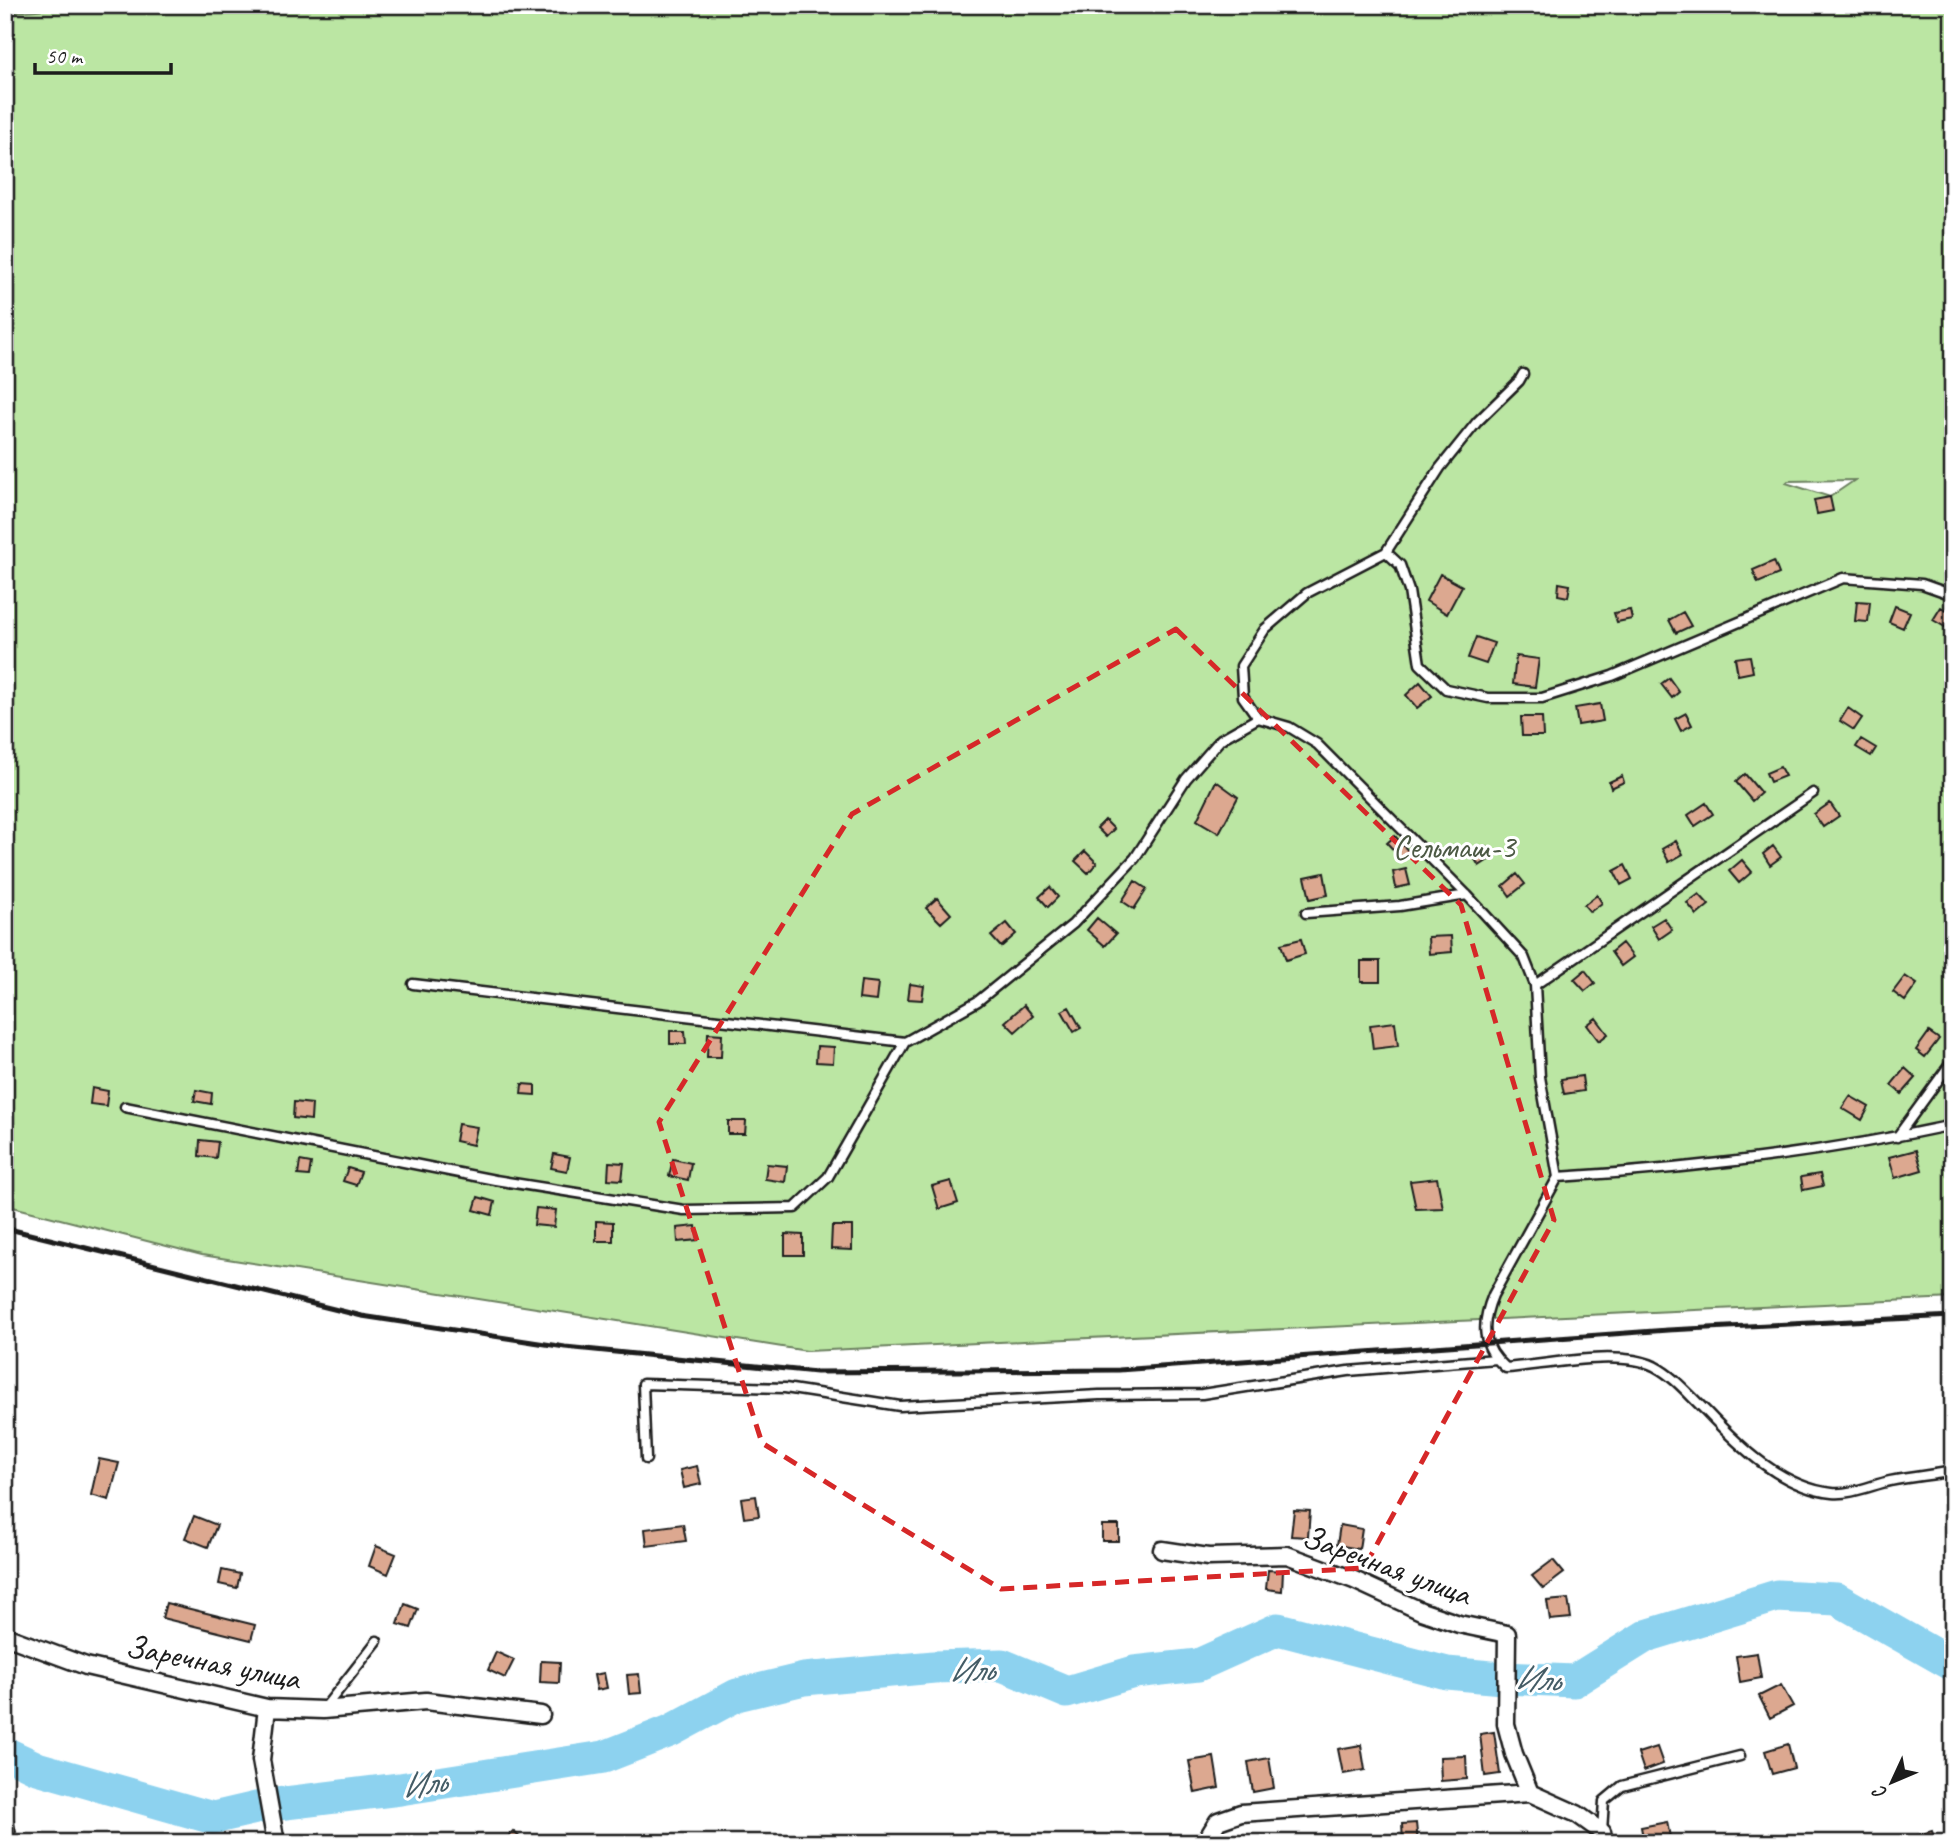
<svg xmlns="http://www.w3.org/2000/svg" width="1958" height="1848" font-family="Caveat,sans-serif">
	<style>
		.green { fill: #bbe6a3; stroke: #6c8160; stroke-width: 2; fill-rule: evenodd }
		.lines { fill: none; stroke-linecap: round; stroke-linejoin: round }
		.river { stroke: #8dd2ef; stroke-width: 33 }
		.building { fill: #dca890; stroke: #1c1c1c; stroke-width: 2 }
		.service-casing { stroke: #1c1c1c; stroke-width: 13 }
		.minor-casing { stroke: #1c1c1c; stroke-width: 21 }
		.service { stroke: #fff; stroke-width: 8 }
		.minor { stroke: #fff; stroke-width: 16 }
		.rail { stroke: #1c1c1c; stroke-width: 5 }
		.marked { fill: none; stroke: #d62828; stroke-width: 5; stroke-dasharray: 14 9; stroke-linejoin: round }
		.labels { text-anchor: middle; stroke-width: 6; stroke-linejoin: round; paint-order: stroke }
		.park-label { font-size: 33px; fill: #4c5944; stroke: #fff }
		.street-label { font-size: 33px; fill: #1c1c1c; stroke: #fff }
		.water-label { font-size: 35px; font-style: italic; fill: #445c66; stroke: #fff }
	</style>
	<rect width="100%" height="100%" fill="#fff"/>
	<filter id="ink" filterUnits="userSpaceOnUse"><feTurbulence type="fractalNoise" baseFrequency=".0143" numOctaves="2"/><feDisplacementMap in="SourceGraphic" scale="14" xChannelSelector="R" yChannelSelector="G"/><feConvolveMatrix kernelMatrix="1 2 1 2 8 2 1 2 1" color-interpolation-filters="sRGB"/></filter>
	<g filter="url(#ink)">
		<!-- green -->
		<path class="green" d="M48,5H1953V1298L807,1351L202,1255L5,1205V1047L8,1037H5V13L46,9ZM1855,480L1830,497L1786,483L1788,481Z"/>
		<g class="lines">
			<!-- river -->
			<path class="river" d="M5,1753L37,1768L213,1818L269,1805L400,1789L604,1757L670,1731L737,1695L804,1679L934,1667L1002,1665L1067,1692L1134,1672L1198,1665L1278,1629L1447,1673L1502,1678L1574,1681L1646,1636L1777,1596L1837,1599L1953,1665"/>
		</g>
		<!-- building -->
		<path class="building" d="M1830,497L1833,511L1817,514L1814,500Z
			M1774,561L1779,574L1758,583L1753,570Z
			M1440,574L1462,586L1447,614L1426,601Z
			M1559,583L1570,585L1568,597L1558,595Z
			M1857,601L1870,602L1868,622L1855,621Z
			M1895,606L1910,612L1903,628L1889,622Z
			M1941,607L1953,614L1952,631L1933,620Z
			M1630,610L1632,619L1617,622L1614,613Z
			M1683,612L1691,626L1676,633L1669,620Z
			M1476,637L1494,643L1486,664L1468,658Z
			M1516,656L1539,659L1535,687L1513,684Z
			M1750,656L1753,672L1738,675L1735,658Z
			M1669,678L1679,692L1672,698L1661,684Z
			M1420,682L1432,696L1417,708L1406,695Z
			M1600,704L1603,721L1578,725L1575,708Z
			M1848,708L1862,718L1854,730L1840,721Z
			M1686,713L1692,725L1681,731L1675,719Z
			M1521,717H1542L1543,736H1522Z
			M1861,739L1876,748L1871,756L1856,747Z
			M1780,767L1785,776L1770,782L1766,773Z
			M1745,774L1761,793L1752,801L1736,782Z
			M1622,776L1624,782L1611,788L1609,782Z
			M1216,781L1238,797L1219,833L1197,820Z
			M1706,803L1713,814L1695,826L1688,815Z
			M1830,803L1839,816L1823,827L1814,814Z
			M1105,820L1114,829L1106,837L1097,828Z
			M1395,836L1410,853L1403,860L1387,843Z
			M1676,841L1683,854L1669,862L1662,849Z
			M1773,846L1781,857L1770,865L1763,854Z
			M1487,847L1493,857L1479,866L1473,856Z
			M1085,851L1097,863L1088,873L1075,861Z
			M1742,860L1752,872L1739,883L1729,871Z
			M1625,865L1632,879L1621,885L1614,871Z
			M1406,869L1410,885L1396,888L1393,872Z
			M1324,873L1328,895L1310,899L1305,877Z
			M1517,874L1525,884L1510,896L1503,886Z
			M1135,881L1147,889L1134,909L1122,901Z
			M1050,887L1058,897L1048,907L1039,897Z
			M1699,894L1709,905L1697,915L1687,903Z
			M1597,895L1602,903L1590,912L1584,905Z
			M937,898L951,914L941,923L926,908Z
			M1097,918L1116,934L1105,946L1087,930Z
			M1664,918L1672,930L1659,939L1651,926Z
			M1007,923L1016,934L1001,947L991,936Z
			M1451,936L1452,952L1429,954L1428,937Z
			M1301,939L1305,954L1286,960L1281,944Z
			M1622,943L1633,957L1621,966L1611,952Z
			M1361,961H1380V982H1361Z
			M1585,970L1595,983L1585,991L1574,979Z
			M1905,976L1917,984L1905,1001L1893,992Z
			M861,981L878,983L876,1001L859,999Z
			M910,984L924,986L922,1000L908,999Z
			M1024,1005L1033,1016L1015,1032L1005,1022Z
			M1069,1007L1081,1028L1074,1032L1062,1011Z
			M1596,1018L1608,1034L1599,1041L1587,1025Z
			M1395,1022L1398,1046L1373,1049L1370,1025Z
			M670,1031H685L686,1044H670Z
			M1929,1032L1939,1039L1925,1057L1916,1050Z
			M708,1033L722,1034L721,1057H707Z
			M817,1046L834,1047L833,1063L816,1062Z
			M1905,1068L1916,1078L1902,1094L1891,1085Z
			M1582,1076L1584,1091L1564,1094L1561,1079Z
			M522,1084L535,1085V1095L521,1094Z
			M92,1088L108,1091L106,1106L90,1104Z
			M196,1090L212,1093L211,1104L194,1101Z
			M1850,1096L1869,1107L1862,1120L1842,1108Z
			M294,1102L312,1104L311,1120L293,1118Z
			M728,1121H746L745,1134H728Z
			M458,1124L477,1127L473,1145L455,1141Z
			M200,1140L218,1142L216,1158L199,1156Z
			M1916,1150L1922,1170L1895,1178L1889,1157Z
			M554,1154L570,1157L567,1171L551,1168Z
			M673,1159L691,1163L688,1180L669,1176Z
			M300,1161L311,1163L309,1176L298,1175Z
			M609,1162L624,1163L622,1180L608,1179Z
			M767,1164L787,1166L785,1182L765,1179Z
			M348,1168L361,1172L356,1185L343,1181Z
			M1820,1174L1823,1186L1803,1190L1801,1177Z
			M1437,1178L1443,1208L1416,1209L1410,1181Z
			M951,1181L958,1203L939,1209L932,1186Z
			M478,1197L495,1202L492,1215L474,1210Z
			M536,1208L556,1210L554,1227L534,1225Z
			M596,1221L613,1222V1241H596Z
			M696,1226L698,1240L678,1242L677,1228Z
			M832,1226H852V1250L831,1249Z
			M785,1234L803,1235V1255H785Z
			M99,1459L119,1463L109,1500L91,1495Z
			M697,1466L701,1484L684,1488L680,1470Z
			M756,1496L759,1516L744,1518L741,1498Z
			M1294,1510L1310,1511L1308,1537L1291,1536Z
			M194,1516L217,1525L208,1547L185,1538Z
			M683,1524L686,1541L647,1546L645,1529Z
			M1102,1525H1119V1541H1102Z
			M1340,1525L1362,1529L1359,1549L1337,1545Z
			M376,1546L396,1554L388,1574L369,1566Z
			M1553,1560L1564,1573L1543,1589L1532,1576Z
			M222,1570L240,1574L237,1588L219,1584Z
			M1268,1570L1283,1571L1282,1591L1266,1589Z
			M1568,1599L1571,1618L1550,1620L1547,1601Z
			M166,1603L255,1625L251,1640L162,1618Z
			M405,1604L418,1609L411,1628L398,1624Z
			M496,1652L514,1660L505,1678L488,1670Z
			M1757,1653L1761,1678L1740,1682L1736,1656Z
			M541,1661L560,1662L559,1683L540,1682Z
			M604,1673L607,1688L597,1690L594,1675Z
			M639,1674L641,1693L629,1694L627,1675Z
			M1781,1685L1793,1706L1770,1718L1759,1696Z
			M1494,1732L1500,1774L1485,1776L1480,1734Z
			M1788,1744L1794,1768L1772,1774L1765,1751Z
			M1361,1745L1365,1770L1343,1774L1338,1749Z
			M1657,1747L1663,1764L1644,1771L1638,1753Z
			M1466,1756L1467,1779L1441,1781L1440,1757Z
			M1214,1757L1219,1788L1195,1793L1189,1761Z
			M1269,1758L1274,1788L1253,1792L1248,1762Z
			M13,1820L16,1832L5,1835V1822Z
			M1667,1822L1671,1842L1644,1843L1641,1827Z
			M1416,1823L1418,1843H1403L1402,1824Z
			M513,1831L526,1843H502Z
			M1932,1831L1936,1843H1910L1909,1838Z
			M1249,1836L1251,1843H1233L1232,1840Z"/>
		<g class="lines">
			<!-- service casing -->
			<g class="service-casing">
				<path id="service" d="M1523,374L1519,381L1477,422L1440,468L1386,552L1307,593L1265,629L1241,666L1243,697L1258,718L1289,727L1317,744L1467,895L1524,957L1535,985L1540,1077L1558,1177L1493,1295C1481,1324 1481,1346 1506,1368C1545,1365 1618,1349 1654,1366C1675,1377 1689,1395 1706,1411C1739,1446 1782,1488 1832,1493C1850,1495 1872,1485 1890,1481C1910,1477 1932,1475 1953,1471
					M1386,552L1400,565L1409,591L1420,664L1446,689L1488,698H1542L1612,676L1843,578L1922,584L1953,595
					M1306,913L1400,906L1467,895
					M413,984L905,1042L978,1001L1073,924L1135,858L1186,779L1221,739L1258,718
					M1535,985L1813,793
					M125,1107L495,1180L684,1210L795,1208L828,1177L905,1042
					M1897,1137L1953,1060
					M1558,1177C1690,1169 1823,1153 1953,1125
					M646,1459L643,1384L785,1388L900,1406L1099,1395L1202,1394L1348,1371L1496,1359
					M323,1710L377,1641
					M1602,1831L1604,1801L1622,1786L1740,1756"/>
			</g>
			<!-- minor casing -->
			<g class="minor-casing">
				<path id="minor" d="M1162,1550L1208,1557L1287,1555L1354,1580L1421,1611L1459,1624L1507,1634L1506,1724L1514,1754L1530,1793
					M5,1636L86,1666L267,1708L323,1710L426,1701L541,1715
					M267,1708L261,1760L276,1843
					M1212,1843L1210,1834L1218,1821L1241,1813L1530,1793L1577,1814L1602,1832L1604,1843"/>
			</g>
			<!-- service -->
			<use href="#service" class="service"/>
			<!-- minor -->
			<use href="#minor" class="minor"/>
			<!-- rail -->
			<path class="rail" d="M5,1228L362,1316L565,1347L816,1372L1119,1370L1668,1330L1953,1316"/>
		</g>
	</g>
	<!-- marked area -->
	<path class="marked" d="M1176,629L1461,905L1554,1220L1364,1568L1001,1589L762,1443L659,1122L852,814Z"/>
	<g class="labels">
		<!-- park labels -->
		<g class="park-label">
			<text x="1454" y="858">Сельмаш-3</text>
		</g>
		<!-- street labels -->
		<g class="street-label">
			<text transform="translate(1387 1564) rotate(20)" y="12">Заречная улица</text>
			<text transform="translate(213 1661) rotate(11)" y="12">Заречная улица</text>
		</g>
		<!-- water labels -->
		<g class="water-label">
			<text transform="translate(971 1669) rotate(-1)" y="12">Иль</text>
			<text transform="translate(1537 1678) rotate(3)" y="12">Иль</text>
			<text transform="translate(423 1783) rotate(-8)" y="12">Иль</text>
		</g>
	</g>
	<!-- margin -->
	<rect width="1958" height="1848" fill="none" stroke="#fff" stroke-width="28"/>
	<rect x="14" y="14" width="1930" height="1820" fill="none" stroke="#1c1c1c" stroke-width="2.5" filter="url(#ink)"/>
	<!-- north arrow -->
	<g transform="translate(1892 1782) rotate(226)" stroke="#ffffff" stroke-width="5" paint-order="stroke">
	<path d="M0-5L12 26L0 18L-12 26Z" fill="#1c1c1c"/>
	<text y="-10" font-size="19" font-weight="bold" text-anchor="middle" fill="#1c1c1c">С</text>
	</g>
	<!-- scale -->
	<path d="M35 63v10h136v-10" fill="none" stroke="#1c1c1c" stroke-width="3.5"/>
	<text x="46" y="63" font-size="21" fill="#1c1c1c" stroke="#ffffff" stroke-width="5" paint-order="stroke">50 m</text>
</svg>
